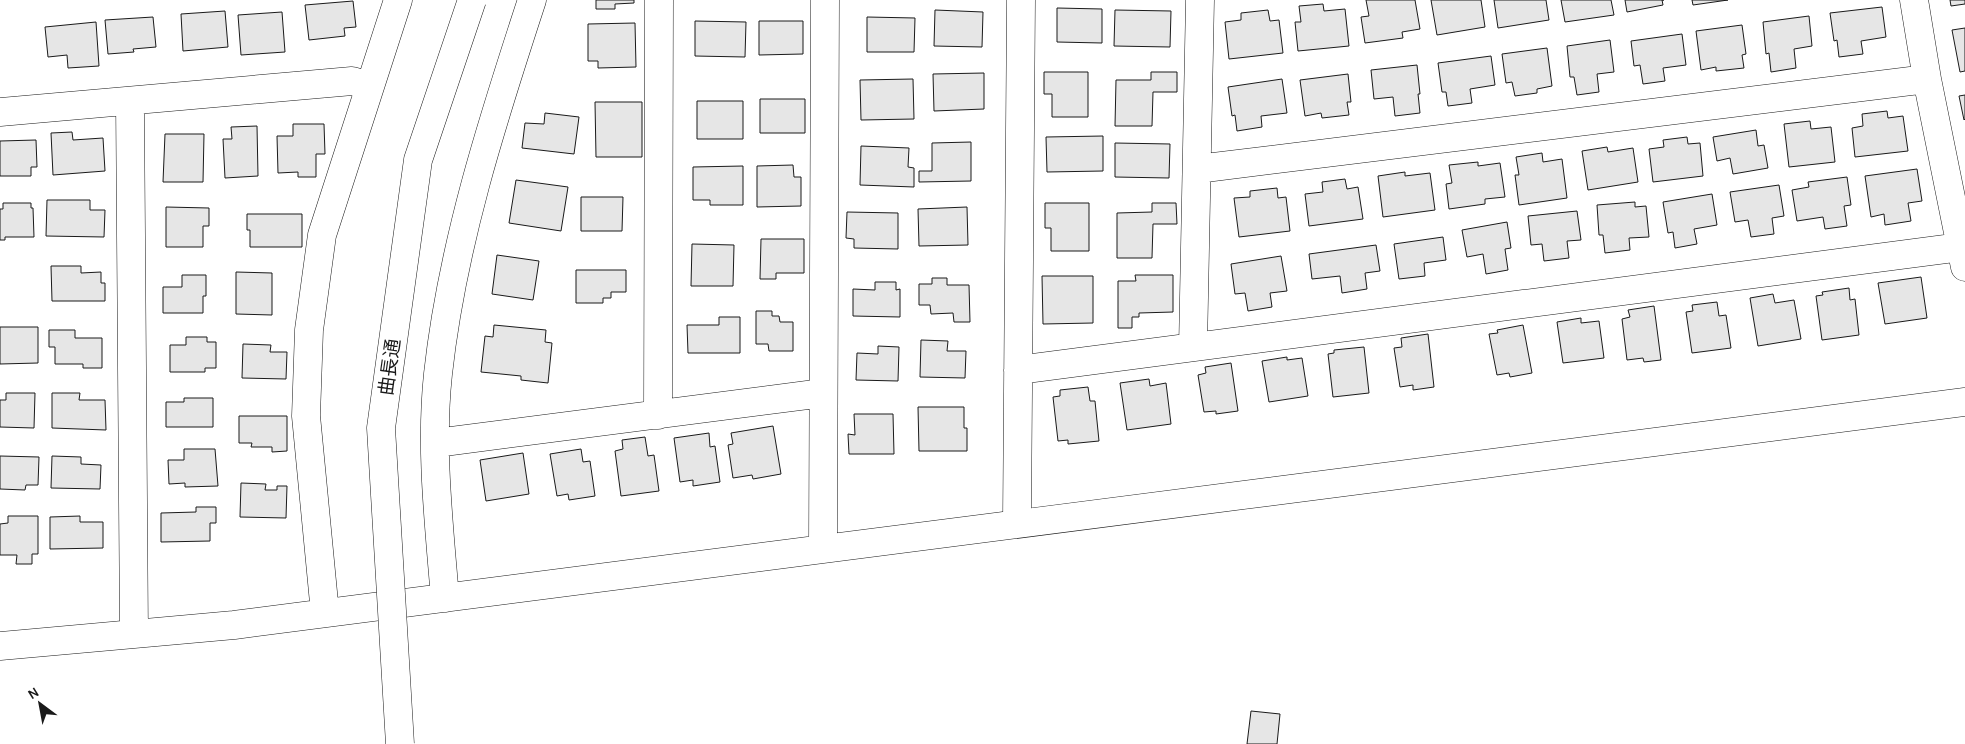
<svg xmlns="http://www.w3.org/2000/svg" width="1965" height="744" font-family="Karla,'Noto Sans JP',sans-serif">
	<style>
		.building { fill: #e6e6e6; stroke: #1a1a1a }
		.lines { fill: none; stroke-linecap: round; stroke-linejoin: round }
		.street-casing { stroke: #1a1a1a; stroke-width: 29 }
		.street { stroke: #fff; stroke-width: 28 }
		.secondary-bridge-casing { stroke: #1a1a1a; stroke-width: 29; stroke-linecap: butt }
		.secondary-bridge { stroke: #fff; stroke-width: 28 }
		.labels { text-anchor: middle; stroke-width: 4; stroke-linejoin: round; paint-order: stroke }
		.street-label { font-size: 19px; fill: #1a1a1a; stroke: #fff }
	</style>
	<rect width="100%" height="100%" fill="#fff"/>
	<!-- building -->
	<path class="building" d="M596,0H634V3L615,4V9H596Z
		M1366,0H1415L1420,29L1402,32L1403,38L1365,43L1361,17L1369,16Z
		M1431,0H1481L1485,27L1437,35Z
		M1494,0H1546L1549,20L1498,28Z
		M1561,0H1611L1614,15L1565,22Z
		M1625,0H1664H1662L1663,5L1627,12Z
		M1692,0H1728L1693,5Z
		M1950,0H1965V4L1951,6Z
		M353,1L356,27L344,28L345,36L309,40L305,5Z
		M1323,4L1324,11L1345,9L1349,46L1298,51L1295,22H1301L1299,6Z
		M1882,7L1886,37L1861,41L1863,54L1839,57L1837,40L1834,41L1830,13Z
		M1057,8L1102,9V43L1057,42Z
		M935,10L983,12L982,47L934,46Z
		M1115,10L1171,11L1170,47L1114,46Z
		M1268,10L1270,21L1279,20L1283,53L1229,59L1225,22L1241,20V13Z
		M225,11L228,47L183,51L181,14Z
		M282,12L285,52L241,55L238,15Z
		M1809,16L1812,46L1794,49L1796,68L1771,72L1769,53L1766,54L1763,22Z
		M153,17L156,47L133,49L134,52L108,54L105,20Z
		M867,17L915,18L914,52H867Z
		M695,21L746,22L745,57L695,56Z
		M759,21H803V54L759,55Z
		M96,22L99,66L68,68L67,55L48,57L45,27Z
		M635,23L636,67L598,68V61H588V24Z
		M1742,25L1746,54L1742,55L1744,68L1716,71V67L1701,70L1696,31Z
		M1965,28V71L1960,72L1952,30Z
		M1682,34L1686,65L1663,68L1665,81L1643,84L1640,65L1634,66L1631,41Z
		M1610,40L1614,72L1597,74L1599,92L1577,95L1574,77H1570L1567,46Z
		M1547,48L1552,86L1537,89V93L1515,96L1512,82L1506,83L1502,54Z
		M1491,56L1495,85L1470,89L1472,103L1448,106L1446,92H1442L1438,63Z
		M1417,65L1420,94H1418L1420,113L1395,116L1393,97L1374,99L1371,70Z
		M1044,72H1088V117H1052V94H1044Z
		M1151,72H1177V92H1153L1152,126H1115L1116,80H1151Z
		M984,73V109L934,111L933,74Z
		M1348,74L1351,102H1347L1349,115L1322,118L1321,113L1305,116L1300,80Z
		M913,79L914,119L861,120L860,80Z
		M1282,79L1287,113L1261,116L1262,127L1237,131L1235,115L1232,116L1228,87Z
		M1965,95V119L1964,120L1959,96Z
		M760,99H805V133H760Z
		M697,101H743V139H697Z
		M595,102H642V157H596Z
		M1887,111L1888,118L1903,116L1908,151L1855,157L1852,128L1863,126L1862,114Z
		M545,113L579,117L574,154L522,148L525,123L544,124Z
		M1810,121L1811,129L1831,127L1835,162L1789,167L1784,124Z
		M293,124H324L325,154H316V177H298V172L278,173L277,136H293Z
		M257,126L258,176L225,178L223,139H232L231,127Z
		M1756,130L1758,146L1764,145L1768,168L1733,174L1730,158L1717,161L1713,137Z
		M72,132L73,140L103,138L105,171L53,175L51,133Z
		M165,134H204L203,182H163Z
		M1103,136V171L1047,172L1046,137Z
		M1687,137L1688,144L1700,143L1703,176L1653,182L1649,149L1664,147L1663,140Z
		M36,140L37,167H31V176H0V141Z
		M971,142V181L919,182V171H932V143Z
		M1115,143L1170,144L1169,178L1115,177Z
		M861,146L909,148L908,167L914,168V187L860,185Z
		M1607,147L1608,152L1633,148L1638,182L1588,190L1582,151Z
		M1542,153L1543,162L1562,159L1567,198L1519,205L1515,175H1519L1516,157Z
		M1478,162V166L1500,163L1505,197L1485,199V204L1449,209L1446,184L1452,183L1449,165Z
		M793,165L794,177H801V206L757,207V166Z
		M743,166V205H710V200H693V167Z
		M1917,169L1922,201L1908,203L1911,221L1885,225L1884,214L1871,217L1865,176Z
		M1405,172V176L1430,173L1435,210L1383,217L1378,176Z
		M1847,177L1851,205L1844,206L1847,226L1825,229L1823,217L1797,221L1792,190L1809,187L1808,182Z
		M1345,179L1347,189L1358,187L1363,219L1309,226L1305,194L1323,192L1322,182Z
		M516,180L568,187L561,231L509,223Z
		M1779,185L1784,216L1772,218L1774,234L1751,237L1748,220L1735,222L1730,192Z
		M1277,188L1278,198L1286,197L1290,231L1239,237L1234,198L1250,197V191Z
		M1712,194L1717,225L1694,229L1697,244L1675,248L1673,232L1668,233L1663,202Z
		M581,197H623L622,231H581Z
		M47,200H90V210H105L104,237L46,236Z
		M1635,202V207L1646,206L1649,237L1629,238L1630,250L1605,253L1603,235H1599L1597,205Z
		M3,203H31V208H33L34,237H5V240H0V209H3Z
		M1045,203H1089V251H1051V228H1045Z
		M1152,203H1176L1177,224H1153L1152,258H1117V213L1152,212Z
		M166,207L209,208V226H203V247H166Z
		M967,207L968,245L919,246L918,209Z
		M1577,211L1581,240L1567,241L1569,258L1544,261L1542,244L1531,245L1528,216Z
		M847,212L898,213V249L854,248V239L846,238Z
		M247,214H302V247H250V230H247Z
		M1507,222L1511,248L1505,249L1508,270L1486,274L1483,254L1467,257L1462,230Z
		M1443,237L1446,260L1424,263L1425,276L1399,279L1394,244Z
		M761,239H804V273H776V279H760Z
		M692,244L734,245L733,286H691Z
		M1376,245L1380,271L1365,273L1367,289L1342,293L1340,276L1312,279L1309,254Z
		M497,255L539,261L533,300L492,294Z
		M1281,256L1287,291L1270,293L1272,307L1248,311L1245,293L1235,294L1231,264Z
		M51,266H81V273L101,272V283H105V301H52Z
		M576,270H626V292H611V298H603V303H576Z
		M236,272L272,273V315L236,314Z
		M182,275H206V296H203V313H163V287H182Z
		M1135,275H1173V312L1139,313V317H1132V328H1118V281H1136Z
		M1042,276H1093V323L1043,324Z
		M1921,277L1927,318L1885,324L1878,283Z
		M932,278H947V285H969L970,322H954L953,313L931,314L930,305H919V284H932Z
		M875,282H896V290L900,289V317L853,316V289L875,290Z
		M1849,288L1850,300L1855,299L1859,335L1822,340L1816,296L1823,295L1822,292Z
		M1773,294L1775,303L1794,300L1801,339L1758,346L1750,298Z
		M1717,302L1719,316L1726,315L1731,348L1692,353L1686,312L1693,311L1692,305Z
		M1654,306L1661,360L1644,362L1643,358L1627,360L1622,319L1630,317L1628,310Z
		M756,311H772V316H779L780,322H793V351H769L768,344H756Z
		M719,317H740V353H688L687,325H719Z
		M1581,318V323L1599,321L1604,358L1563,363L1557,322Z
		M494,325L546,330L545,342L552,343L548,383L521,380V376L481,372L485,336L493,337Z
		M1523,325L1532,373L1510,377L1509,373L1497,375L1489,334L1498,333L1497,330Z
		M0,327H38V363L0,364Z
		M49,330H75V338H102V368H83V364H55V347H49Z
		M1428,334L1434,387L1413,390V385L1400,387L1394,348L1402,347L1401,338Z
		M186,337H207V342H216V368H205V372H170V345H186Z
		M921,340L948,341L947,351H966L965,378L920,377Z
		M243,344L271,345L270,352H287L286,379L242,378Z
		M878,346L899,347L898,381L856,380L857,353L878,354Z
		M1364,347L1369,393L1333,397L1328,354L1334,353V350Z
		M1287,357V360L1302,358L1308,396L1269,402L1262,361Z
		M1231,363L1238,411L1216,414V411L1204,412L1198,375L1206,373L1205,367Z
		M1149,379L1150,386L1166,383L1171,424L1127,430L1120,383Z
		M1088,387L1090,401H1095L1099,441L1068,444V440L1058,441L1053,397L1060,396V390Z
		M6,393H35L34,428L0,427V400H6Z
		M52,393H80L79,400H105L106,430L52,428Z
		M184,398H213V427H166V402H184Z
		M918,407H964V428H967V451H919Z
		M854,414H893L894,454H849L848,434L855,435Z
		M239,416H287V451L272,452V447H251L252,443H239Z
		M773,426L781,474L753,479L752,475L733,478L728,445L733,444L731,433Z
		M709,433L710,447L715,446L720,482L693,486V480L680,482L674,438Z
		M645,437L648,456L654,455L659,491L621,496L615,451L623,449L622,440Z
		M184,449H215L218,486L185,487V483L169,484L168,460H184Z
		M581,449L583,462L590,461L595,496L569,500L568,494L557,496L550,454Z
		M523,453L529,494L486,501L480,460Z
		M0,456L39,457L38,485H26L25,490L0,489Z
		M52,456L81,457V464L101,465L100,489L51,488Z
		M241,483L266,484L265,490H277V486H287L286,518L240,517Z
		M196,507H216V523H210V541L161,542V513L196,512Z
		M8,516H38V554H32V564H16L17,555H0V524L8,523Z
		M80,516V522H103V548L50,549V517Z
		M1251,711L1280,714L1277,744H1247Z"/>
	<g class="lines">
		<!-- street casing -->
		<g class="street-casing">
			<path id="street" d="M1914,0L1927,79L1965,267
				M130,101L134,634
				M0,112L352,81L370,86
				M1197,169L1927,79
				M1193,347L1200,0
				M1018,370L1961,247
				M658,415L659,0
				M436,443L823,393
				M1017,523L1021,0
				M823,549L825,0
				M445,598C439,524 430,448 438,374C452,246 492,122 532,0
				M325,613L306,416L309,330L322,235L398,0
				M0,646L234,625L1965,402"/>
		</g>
		<!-- street -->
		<use href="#street" class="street"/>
		<!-- secondary-bridge casing -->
		<g class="secondary-bridge-casing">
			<path id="secondary-bridge" d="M400,744L381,428L418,160L472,0"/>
		</g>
		<!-- secondary-bridge -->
		<use href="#secondary-bridge" class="secondary-bridge"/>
	</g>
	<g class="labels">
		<!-- street labels -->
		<g class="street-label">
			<text transform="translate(389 367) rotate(-82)" y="7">曲長通</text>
		</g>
	</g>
	<!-- north arrow -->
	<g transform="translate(40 704) rotate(328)" stroke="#ffffff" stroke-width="4" paint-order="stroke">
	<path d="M0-4L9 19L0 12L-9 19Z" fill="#1a1a1a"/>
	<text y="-8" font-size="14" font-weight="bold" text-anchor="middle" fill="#1a1a1a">N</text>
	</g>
</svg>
